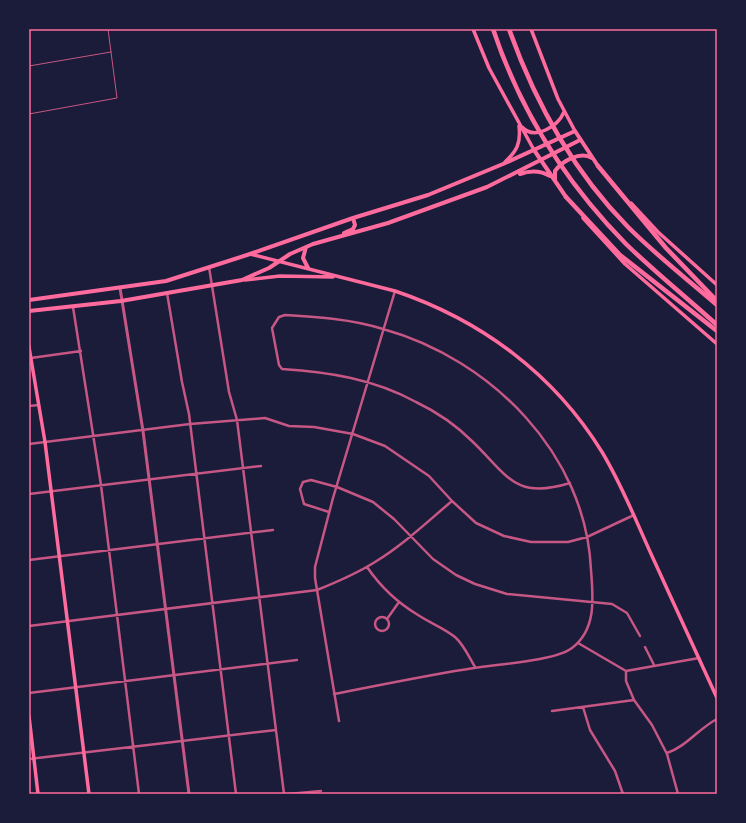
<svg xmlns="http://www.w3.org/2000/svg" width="746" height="823" font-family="'DM Sans',sans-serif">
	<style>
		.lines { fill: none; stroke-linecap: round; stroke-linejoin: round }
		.service { stroke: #c65784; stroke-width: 1 }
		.minor { stroke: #c65784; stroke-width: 2.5 }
		.tertiary { stroke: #c65784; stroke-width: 3 }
		.secondary { stroke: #ff6b9d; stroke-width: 3.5 }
		.primary { stroke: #ff6b9d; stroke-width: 4 }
		.motorway { stroke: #ff6b9d; stroke-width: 4.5 }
		.neatline { fill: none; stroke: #ff6b9d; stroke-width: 1.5 }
	</style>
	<rect width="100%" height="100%" fill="#1b1b3a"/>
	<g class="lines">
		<!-- service -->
		<path class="service" d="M29,66L111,52
			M29,114L117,98L108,29"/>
		<!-- minor -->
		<path class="minor" d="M209,267L229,392L237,420L284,794
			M167,293L182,382L189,414L236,794
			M73,307L101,485L139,794
			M31,358L81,351
			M29,406L39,405
			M29,444L190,424L265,418L289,426L314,427L353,434L385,446L429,476L452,501L476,523L504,536L531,542H568L587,537L634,515
			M29,494L261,466
			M329,512L304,504L300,489L303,482L311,480L337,487L373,502L394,519L433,559L456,575L475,584L507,594L612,604L627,613L640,636
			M29,560L273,530
			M367,567C380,586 398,603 418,615C430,623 444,628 455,637C464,645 469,657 475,667
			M375 624a7 7 0 1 1 14 0a7 7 0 1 1-14 0Z
			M387,619L399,602
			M29,626L317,590C337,582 356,574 375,562C403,545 427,522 452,501
			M578,643L626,671
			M645,647L654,665
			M626,671V681L634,700L652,725L667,754L678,794
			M626,671L699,658
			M29,693L297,660
			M334,694C381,685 428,675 474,668C498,664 555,661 572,648C597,629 593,597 591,570C586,454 491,359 383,329C351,319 318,317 285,315L279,317L272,328L279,365L282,369C329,372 374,379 416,402C437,412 457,426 473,442C508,476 515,500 570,483
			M583,707L590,730L615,771L623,794
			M552,711L634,700
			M339,721L315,578V567L333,498L395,291
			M667,753C687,746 698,729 717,719
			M29,759L276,730
			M288,794L321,791"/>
		<!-- tertiary -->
		<path class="tertiary" d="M120,288L143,431L189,794"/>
		<!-- secondary -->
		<path class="secondary" d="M473,29L489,68L534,150
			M531,29L558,99L575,131
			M522,127C535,141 558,126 564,112
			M505,162C517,151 521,143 519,126
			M631,203L658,232L717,285
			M583,218L625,264L717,344
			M250,254L395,291C481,320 554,374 602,452C622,485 636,521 652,556C674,603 695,651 717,698
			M245,280L280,276L333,277
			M29,347L45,442L89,794
			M29,716L38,794"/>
		<!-- primary -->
		<path class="primary" d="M534,150L566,197
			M520,174C531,170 540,170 550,176
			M555,180V171C562,161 580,151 592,158
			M344,233L353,229L355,225L353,218
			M306,247L303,258L308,268
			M29,300L166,281L250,254L353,218L428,195L503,164L575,131L598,166
			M29,311L121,301L242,280L269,268L290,254L313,244L388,223L487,187L580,140"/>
		<!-- motorway -->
		<path class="motorway" d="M493,29C520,110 566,183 626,244C655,272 687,298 717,325
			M509,29C535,102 574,172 628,227C656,255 687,279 717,305
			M598,166L666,248L717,301
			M566,197L620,255L717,331"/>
	</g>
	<!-- border -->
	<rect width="746" height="823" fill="none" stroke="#1b1b3a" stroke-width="60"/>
	<rect x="30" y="30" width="686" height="763" class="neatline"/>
</svg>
